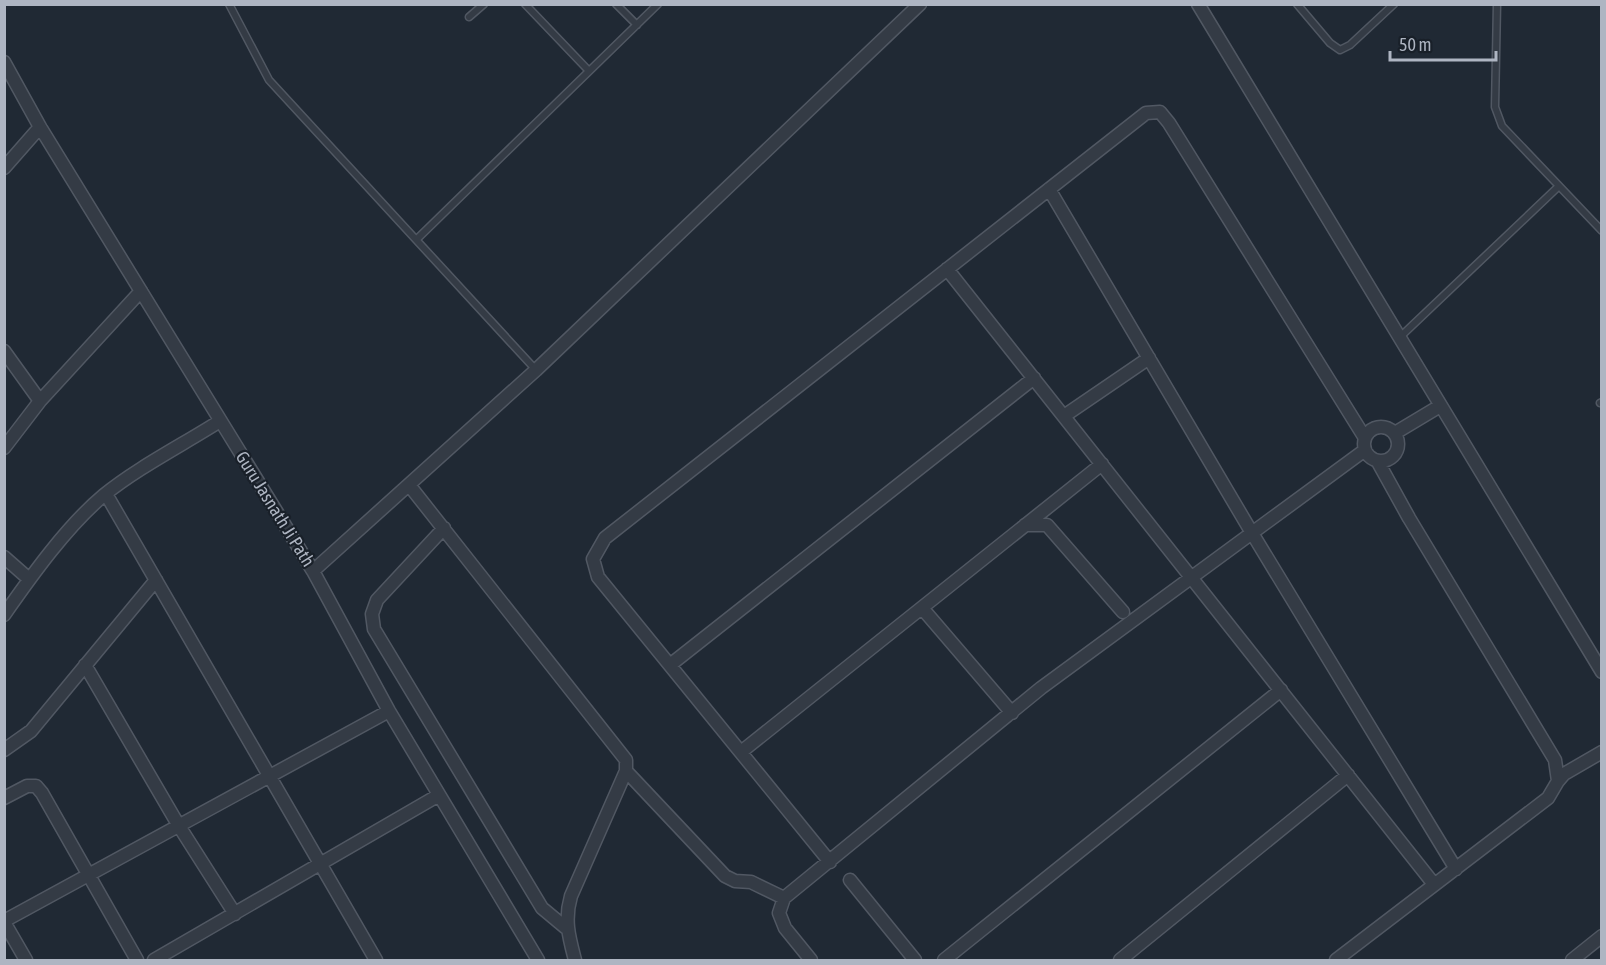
<svg xmlns="http://www.w3.org/2000/svg" width="1606" height="965" font-family="'Asap Condensed',sans-serif">
	<style>
		.lines { fill: none; stroke-linecap: round; stroke-linejoin: round }
		.lane-casing { stroke: #515863; stroke-width: 9 }
		.street-casing { stroke: #515863; stroke-width: 15 }
		.lane { stroke: #343b45; stroke-width: 6 }
		.street { stroke: #343b45; stroke-width: 12 }
		.labels { text-anchor: middle; stroke-width: 4.5; stroke-linejoin: round; paint-order: stroke }
		.street-label { font-size: 18px; fill: #aeb5c2; stroke: #192029 }
	</style>
	<rect width="100%" height="100%" fill="#202934"/>
	<g class="lines">
		<!-- lane casing -->
		<g class="lane-casing">
			<path id="lane" d="M229,4L269,80L536,370
				M525,4L589,71
				M616,4L637,25
				M1297,4L1330,43L1340,50L1350,45L1394,4
				M1497,4L1495,107L1502,126L1602,231
				M469,17L484,4
				M417,239L658,4
				M1399,338L1559,186
				M1600,403L1602,402"/>
		</g>
		<!-- street casing -->
		<g class="street-casing">
			<path id="street" d="M1198,4L1602,672
				M4,62L40,127L313,571L389,711L538,960
				M4,168L40,127
				M1049,189L1252,533L1456,869
				M947,269L1433,883
				M4,351L40,401
				M1064,416L1149,358
				M1364 444a17 17 0 1 1 34 0a17 17 0 1 1-34 0Z
				M1395,433L1440,406
				M4,448L40,401L141,291
				M409,485L626,760V771L571,896C564,920 569,937 575,960
				M106,494L376,960
				M1025,525H1047L1123,612
				M444,528L377,600L372,614L374,629L542,908L566,928
				M4,557L29,579
				M313,571L536,370L920,4
				M922,608L1012,713
				M4,615C32,575 67,526 104,495C137,468 184,444 220,421
				M85,665L179,826L235,914
				M670,665L1034,378
				M4,750L31,731L156,580
				M741,752L1102,464
				M626,771L725,876L735,881L751,882L784,898
				M1558,781L1564,774L1602,752
				M4,798L27,786H36L42,793L137,960
				M830,862L598,577L593,559L605,538L1146,113L1160,112L1169,123L1365,438
				M850,880L915,960
				M4,921L389,711
				M4,922L26,960
				M154,960L439,795
				M811,960L785,928L779,913L784,898L1041,688L1365,450
				M944,960L1281,690
				M1120,960L1348,775
				M1336,960L1548,798L1558,781L1555,760L1409,518L1378,462
				M1572,960L1602,936"/>
		</g>
		<!-- lane -->
		<use href="#lane" class="lane"/>
		<!-- street -->
		<use href="#street" class="street"/>
	</g>
	<g class="labels">
		<!-- street labels -->
		<g class="street-label">
			<text transform="translate(275 509) rotate(58)" y="6">Guru Jasnath Ji Path</text>
		</g>
	</g>
	<!-- border -->
	<rect width="1606" height="965" fill="none" stroke="#aeb5c2" stroke-width="12"/>
	<!-- scale -->
	<path d="M1390 51v9h106v-9" fill="none" stroke="#aeb5c2" stroke-width="3"/>
	<text x="1399" y="51" font-size="18" fill="#aeb5c2" stroke="#192029" stroke-width="4.5" paint-order="stroke">50 m</text>
</svg>
